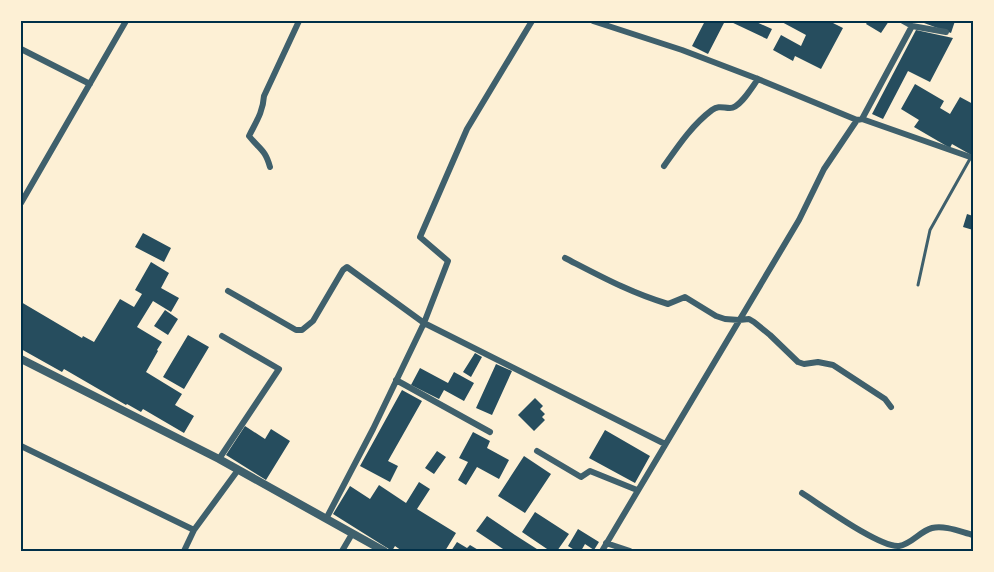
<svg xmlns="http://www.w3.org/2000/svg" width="994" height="572" font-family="Ubuntu,sans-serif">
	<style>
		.building { fill: #264d5e }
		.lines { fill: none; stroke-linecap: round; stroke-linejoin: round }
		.service { stroke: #3f606c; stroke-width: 3 }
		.minor { stroke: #3f606c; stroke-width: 6 }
		.tertiary { stroke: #3f606c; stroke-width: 8 }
		.neatline { fill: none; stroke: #003049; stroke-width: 2 }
	</style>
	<rect width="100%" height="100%" fill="#fdf0d5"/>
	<!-- building -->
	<path class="building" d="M705,21H725L708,54L692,46Z
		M729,21H754L772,29L767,39Z
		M780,21H829L843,28L821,69L795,56L793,61L773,50L781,35L801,46L806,35Z
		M868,21H889L881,33L866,24Z
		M925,21H955L951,33L924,23Z
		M916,30L953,38L930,82L908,71L883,119L872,114Z
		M915,84L944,101L940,108L950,114L960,97L973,104V156L952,144L950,148L914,127L919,120L901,109Z
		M967,214L973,216V230L963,227Z
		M143,233L171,248L164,262L135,247Z
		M151,262L169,273L161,288L179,298L171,312L153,301L137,327L162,342L157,350L158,351L146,372L182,394L175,405L194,416L184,433L143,409L141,412L127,404L126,405L64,369L62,372L21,349V302L82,338L83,336L94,342L120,299L134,307L142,294L135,290Z
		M165,310L178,319L168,335L154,326Z
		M188,335L209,347L184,389L163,377Z
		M475,353L482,357L471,377L463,372Z
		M496,364L512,371L492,415L476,408Z
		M420,368L448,383L454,372L474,383L464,401L444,390L439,399L411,385Z
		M402,390L422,401L388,461L398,466L390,482L360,466Z
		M535,398L543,406L540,409L545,414L542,417L545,420L534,431L518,415Z
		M245,426L265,439L271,429L290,441L266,480L226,455Z
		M605,430L650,456L635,483L589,458Z
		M473,432L490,441L487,448L509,460L499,479L477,467L466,485L458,480L468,462L459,458Z
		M437,451L446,457L434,474L425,468Z
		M524,456L551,474L525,513L498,496Z
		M419,482L430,489L417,509L456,533L445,551H402L395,546L392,551L333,514L350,486L370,499L379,485L406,503Z
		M535,512L569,534L557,551H550L522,532Z
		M487,516L515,535L540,551H506L476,531Z
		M578,529L599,542L594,550L585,544L581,551H576L568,546Z
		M457,542L467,548L470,545L480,551H451Z"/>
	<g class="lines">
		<!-- service -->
		<path class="service" d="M918,285L930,230L971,157"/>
		<!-- minor -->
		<path class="minor" d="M593,21L682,50L758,79L857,120L862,119L973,158
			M912,26L946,32
			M21,49L90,84
			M862,119L912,26L903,21
			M664,166C678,146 692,125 712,110C719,105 723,108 730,108C740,108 752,87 758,79
			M270,167C265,149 260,150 249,136C256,122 263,112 264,96L299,21
			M21,203L126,21
			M565,258C600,276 631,293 668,304L685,297L716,316L725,319L739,320L749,319L754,322L770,335L798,362L804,364L818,362L833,365L885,399L891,407
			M228,291L296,330H302L313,321L343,270L347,267L424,323L665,444
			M396,380L490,432
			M21,446L194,530
			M537,451L581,477L590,471L637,490
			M219,459L279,369L222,336
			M802,493C821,505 880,548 899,546C912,544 920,531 932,528C945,525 961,532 973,535
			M326,519L373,429L424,323L448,261L420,237L467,129L532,21
			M606,543L630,551
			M184,551L194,530L238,470
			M342,551L352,534
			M602,551L799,220L824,169L857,120"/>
		<!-- tertiary -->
		<path class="tertiary" d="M21,359L219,459L384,551"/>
	</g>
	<!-- border -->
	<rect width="994" height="572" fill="none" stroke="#fdf0d5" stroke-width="45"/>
	<rect x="22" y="22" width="950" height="528" class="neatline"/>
</svg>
